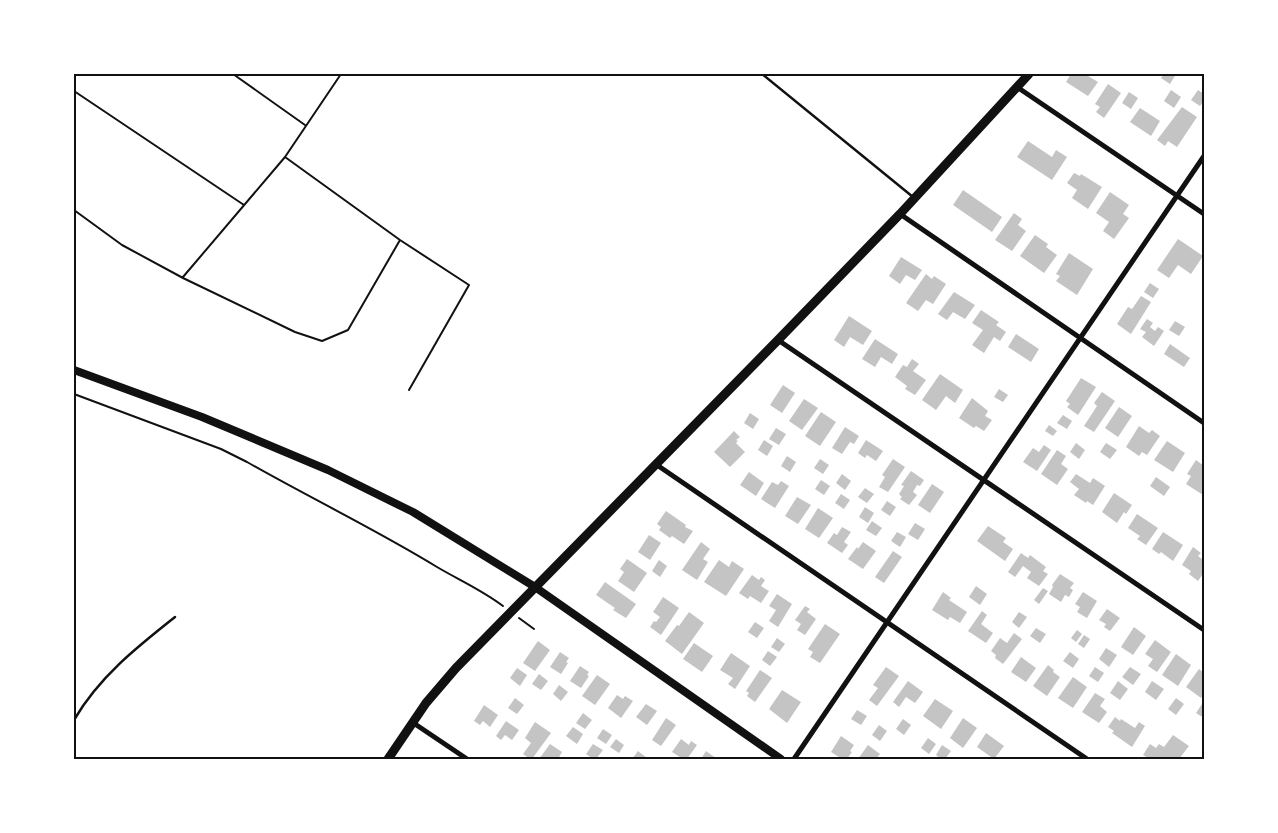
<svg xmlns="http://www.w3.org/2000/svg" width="1278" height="833" font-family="Mulish,sans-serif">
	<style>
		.building { fill: #c4c4c4 }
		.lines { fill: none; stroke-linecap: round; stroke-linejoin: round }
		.path { stroke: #111; stroke-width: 2 }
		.service { stroke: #111; stroke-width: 2.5 }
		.minor { stroke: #111; stroke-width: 5 }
		.secondary { stroke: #111; stroke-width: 8 }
		.primary { stroke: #111; stroke-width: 9 }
		.neatline { fill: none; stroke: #111; stroke-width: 2 }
	</style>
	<rect width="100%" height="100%" fill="#fff"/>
	<!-- building -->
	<path class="building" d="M1071,74H1089L1088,76L1098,82L1088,96L1066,82Z
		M1164,74H1176L1170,84L1161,78Z
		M1108,84L1121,93L1104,118L1096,112L1100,107L1095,104Z
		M1171,90L1181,97L1174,108L1164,101Z
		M1198,90L1204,94V100L1200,106L1191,100Z
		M1129,92L1138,98L1131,109L1122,103Z
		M1182,107L1197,117L1177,147L1168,141L1165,146L1157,140Z
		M1140,108L1160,121L1151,136L1130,122Z
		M1028,141L1052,157L1056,150L1067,157L1052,180L1017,157Z
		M1074,173L1080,176L1081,174L1102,187L1088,209L1072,198L1077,190L1067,183Z
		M963,190L1002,217L992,232L953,205Z
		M1110,192L1129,205L1123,214L1129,218L1114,239L1103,231L1109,222L1096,213Z
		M1014,213L1022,219L1018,225L1026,231L1012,251L995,240Z
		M1035,235L1048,244L1046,247L1057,255L1044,273L1020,256Z
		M1178,239L1203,256L1191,274L1178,265L1169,278L1157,270Z
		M1069,253L1093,269L1077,295L1056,281L1060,276L1056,274Z
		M901,257L922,270L915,280L906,275L900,284L889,276Z
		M926,274L932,279L934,276L946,284L933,304L926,300L918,311L906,303Z
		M1150,283L1159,289L1153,298L1144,292Z
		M954,292L975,305L965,319L953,312L947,320L938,314Z
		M1141,296L1151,302L1131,334L1117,324L1128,307L1132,309Z
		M981,310L999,322L996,325L1006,332L1000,341L994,337L984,353L972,345L983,330L972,323Z
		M849,316L872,331L863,345L850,337L844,347L834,340Z
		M1147,319L1153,323L1150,327L1155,331L1158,327L1164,331L1154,346L1142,337L1146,332L1140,329Z
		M1175,321L1185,327L1179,336L1169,330Z
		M1016,334L1039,349L1031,362L1008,347Z
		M875,339L898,354L892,364L881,357L875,367L862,359Z
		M1170,344L1190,358L1184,367L1164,354Z
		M912,359L919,364L913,371L926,380L915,395L905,389L907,386L895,377L903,365L907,367Z
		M940,374L963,390L955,403L946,396L936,410L922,400Z
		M1081,378L1096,387L1078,415L1067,407L1070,404L1066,401Z
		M783,385L795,393L782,413L770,405Z
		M999,389L1008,395L1003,402L994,397Z
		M1102,392L1115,401L1094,432L1084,426L1097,406L1094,403Z
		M972,398L988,411L985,416L992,420L984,431L976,426L974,428L959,418Z
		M804,399L818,408L802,430L789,421Z
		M1119,407L1132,416L1118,437L1105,428Z
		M821,412L836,422L820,446L805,436Z
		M750,413L759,419L753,429L744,423Z
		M1063,415L1072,421L1067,429L1057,423Z
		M1049,425L1057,431L1053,436L1045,431Z
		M1139,426L1149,433L1152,430L1160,436L1147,455L1142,452L1139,456L1126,447Z
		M845,427L859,436L854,444L850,442L842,454L832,448Z
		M776,428L786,434L779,445L769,439Z
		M734,431L740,437L736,440L738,441L736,443L745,452L730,467L714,452Z
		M764,440L773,446L767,456L758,450Z
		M866,440L883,451L876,461L867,455L865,458L858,453Z
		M1167,441L1185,453L1173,472L1154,460Z
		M1076,443L1085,450L1079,459L1070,452Z
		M1106,443L1117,450L1110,459L1100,452Z
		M1044,445L1051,450L1037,471L1023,462L1033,448L1039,452Z
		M1057,450L1066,456L1061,464L1068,469L1057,485L1041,474Z
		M787,456L796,462L790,472L781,466Z
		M820,459L829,465L823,474L814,468Z
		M893,459L905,467L888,492L879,487L885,477L882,475Z
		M1196,460L1204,466L1203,495L1186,484L1191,476L1187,474Z
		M911,471L924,480L920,486L917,485L913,492L917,495L909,505L900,499L902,497L899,494L904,486L901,485Z
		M749,472L764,483L756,496L740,485Z
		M842,474L851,481L845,490L836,483Z
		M1076,474L1090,483L1093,478L1105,486L1093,505L1087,501L1086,503L1074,495L1079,489L1070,482Z
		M1156,477L1170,487L1164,496L1150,486Z
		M821,480L830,486L824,495L815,489Z
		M781,481L789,486L775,508L761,499L772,482L778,485Z
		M932,484L944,492L930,513L918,505Z
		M865,488L874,494L867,503L858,497Z
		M1114,493L1132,505L1126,514L1124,512L1117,523L1102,512Z
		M841,494L850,500L844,509L835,503Z
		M797,497L811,505L798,524L785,516Z
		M887,501L896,507L890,516L881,510Z
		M865,507L874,513L868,523L859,517Z
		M818,508L833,518L819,538L805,529Z
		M666,511L686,525L685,527L693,531L684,544L672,536L670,538L659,530L661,527L657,524Z
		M1137,514L1158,528L1146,545L1137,539L1140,536L1128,528Z
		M872,521L882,528L876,536L866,530Z
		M915,523L925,529L918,540L908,534Z
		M988,526L1006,538L1003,542L1013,549L1005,561L977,541Z
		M842,527L851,532L844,542L848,545L842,553L827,543L834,533L837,535Z
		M897,532L906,537L900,547L891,541Z
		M1163,532L1183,545L1173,561L1161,552L1159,554L1152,549Z
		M649,535L661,543L650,560L638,552Z
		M701,542L710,549L703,559L708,562L697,580L682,570Z
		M863,542L876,551L863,569L848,559L857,547L858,549Z
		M1193,547L1201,553L1198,556L1202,559L1204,556V572L1198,581L1189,574L1191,571L1182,565Z
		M893,551L902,557L884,583L875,577Z
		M1021,553L1028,558L1030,555L1046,567L1043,571L1048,574L1039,586L1027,578L1031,572L1023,566L1015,577L1008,572Z
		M627,559L647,573L634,592L618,581L624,572L620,569Z
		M659,560L667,566L660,577L652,571Z
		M719,560L729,567L732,561L744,569L726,596L704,582Z
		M1060,574L1074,583L1070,588L1073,590L1069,597L1065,595L1061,602L1049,594L1053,587L1052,585Z
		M752,575L759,580L761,577L765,580L761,586L769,591L761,603L750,596L748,599L739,593Z
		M605,582L636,604L626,618L613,610L615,608L596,595Z
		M976,586L987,594L980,605L969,597Z
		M1043,588L1048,591L1039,604L1034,600Z
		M943,592L951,598L949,600L967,612L960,623L950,617L948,620L932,610Z
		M1083,592L1097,601L1087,618L1077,612L1080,607L1075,604Z
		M777,594L792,604L778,627L769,621L776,610L769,606Z
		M663,597L679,608L661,635L650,627L654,621L656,622L660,617L653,612Z
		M805,606L810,609L807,612L816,619L805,635L797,630L801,624L795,620Z
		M1107,609L1120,618L1110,631L1104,627L1106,624L1099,620Z
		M982,611L987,615L981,624L993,633L986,643L968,631Z
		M689,612L704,623L682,654L665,641L677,625L679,626Z
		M1019,612L1027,617L1019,628L1012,622Z
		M755,622L764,628L757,638L748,632Z
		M825,624L840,634L820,663L810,657L813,652L808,649Z
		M1134,627L1146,636L1133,655L1121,647Z
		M1036,628L1046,634L1040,643L1030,636Z
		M1077,630L1082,634L1076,642L1071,638Z
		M1014,633L1022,639L1003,664L995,658L996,655L991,651L1000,638L1007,643Z
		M1084,635L1090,639L1084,648L1078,644Z
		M777,638L785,644L779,652L771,647Z
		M1155,640L1171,652L1157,672L1148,666L1153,659L1145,654Z
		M538,641L550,650L535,671L523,663Z
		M694,643L713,656L702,672L683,659Z
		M1106,648L1117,655L1109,667L1099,659Z
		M768,651L777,657L770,666L762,660Z
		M560,652L569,658L566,662L568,663L561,674L550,667Z
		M1070,652L1079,659L1073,668L1063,661Z
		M731,653L750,666L735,689L728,684L733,678L720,670Z
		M1176,654L1191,665L1178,686L1162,675Z
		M1021,657L1036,668L1026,682L1011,672Z
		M1048,665L1054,670L1053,672L1060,677L1047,696L1033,686Z
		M580,666L589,672L587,675L589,676L581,688L570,681Z
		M886,667L899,676L877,706L869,700L878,688L873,685Z
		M1095,667L1104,673L1098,682L1089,676Z
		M1130,667L1141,674L1133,685L1122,677Z
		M517,668L527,675L520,686L510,678Z
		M1199,669L1204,673V693L1201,698L1186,687Z
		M760,670L772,678L755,702L747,696L749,693L746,691Z
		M539,674L548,681L541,690L532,684Z
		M597,675L610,684L595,705L582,696Z
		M1073,677L1087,687L1073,708L1058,698Z
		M908,681L923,692L915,703L906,697L899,707L893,702Z
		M1118,681L1128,689L1120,700L1110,693Z
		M1152,681L1164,689L1156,700L1145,692Z
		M559,685L568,692L561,701L553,694Z
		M782,690L801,702L787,723L769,709Z
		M1095,693L1105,699L1100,706L1107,712L1099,723L1082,712Z
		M617,695L623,699L625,696L633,701L621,718L608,708Z
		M515,698L524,705L517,714L508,708Z
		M1176,698L1184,704L1176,715L1168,709Z
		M935,699L953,711L941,729L923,716Z
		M1204,701V718L1196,713Z
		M646,704L657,711L647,725L636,717Z
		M484,705L498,715L490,727L483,721L480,725L474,721Z
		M857,710L867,716L861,725L851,719Z
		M583,713L592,720L585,729L576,723Z
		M1115,717L1120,721L1121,719L1135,728L1139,722L1145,726L1132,747L1112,733L1114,731L1108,727Z
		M666,718L676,725L661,746L652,740Z
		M963,718L977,728L963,748L950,738Z
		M903,719L911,725L904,735L896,729Z
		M506,721L519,730L512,740L505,735L501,740L496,736Z
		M535,722L551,733L532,759H530L523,754L531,743L525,738Z
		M879,725L887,731L880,741L872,735Z
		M573,727L583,734L577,744L566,736Z
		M603,729L612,735L606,744L597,738Z
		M986,733L1004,746L994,759L977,747Z
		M1173,735L1189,746L1179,759H1150L1143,755L1150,744L1156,748L1159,744L1164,747Z
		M841,736L854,745L850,751L852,752L847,759H842L831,752Z
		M928,738L936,744L929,754L921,748Z
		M616,739L624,745L619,753L610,747Z
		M681,739L689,745L691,741L697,745L687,759H683L672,752Z
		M550,744L562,752L558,759H539Z
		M593,744L603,750L596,759H593L586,754Z
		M868,745L880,754L876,759H858Z
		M942,745L951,751L945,759H941L936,755Z
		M638,751L647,758L645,759H632Z
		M706,751L717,759H701Z"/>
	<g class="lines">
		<!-- path -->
		<path class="path" d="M233,74L305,125
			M74,91L244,205
			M285,157L400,240L469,285L409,390
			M74,210L122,245L183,278L295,332L322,341L348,330L400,240
			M183,277L285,157L341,74
			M74,394L221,449L247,462C310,498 375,529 437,567C459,580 482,590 503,606
			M519,618L534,629"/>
		<!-- service -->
		<path class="service" d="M762,74L913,197
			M74,720C99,677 137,647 175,617"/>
		<!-- minor -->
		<path class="minor" d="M1017,87L1204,214
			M900,214L1204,423
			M778,340L1204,630
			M657,465L1087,759
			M412,722L467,759
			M794,759L1204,156"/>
		<!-- secondary -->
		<path class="secondary" d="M74,370L202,417L328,470L413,512L535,587L781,759"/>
		<!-- primary -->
		<path class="primary" d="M388,759L426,703L456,668L778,340L900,214L1029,74"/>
	</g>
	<!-- border -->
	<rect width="1278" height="833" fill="none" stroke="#ffffff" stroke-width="150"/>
	<rect x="75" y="75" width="1128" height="683" class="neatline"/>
</svg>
